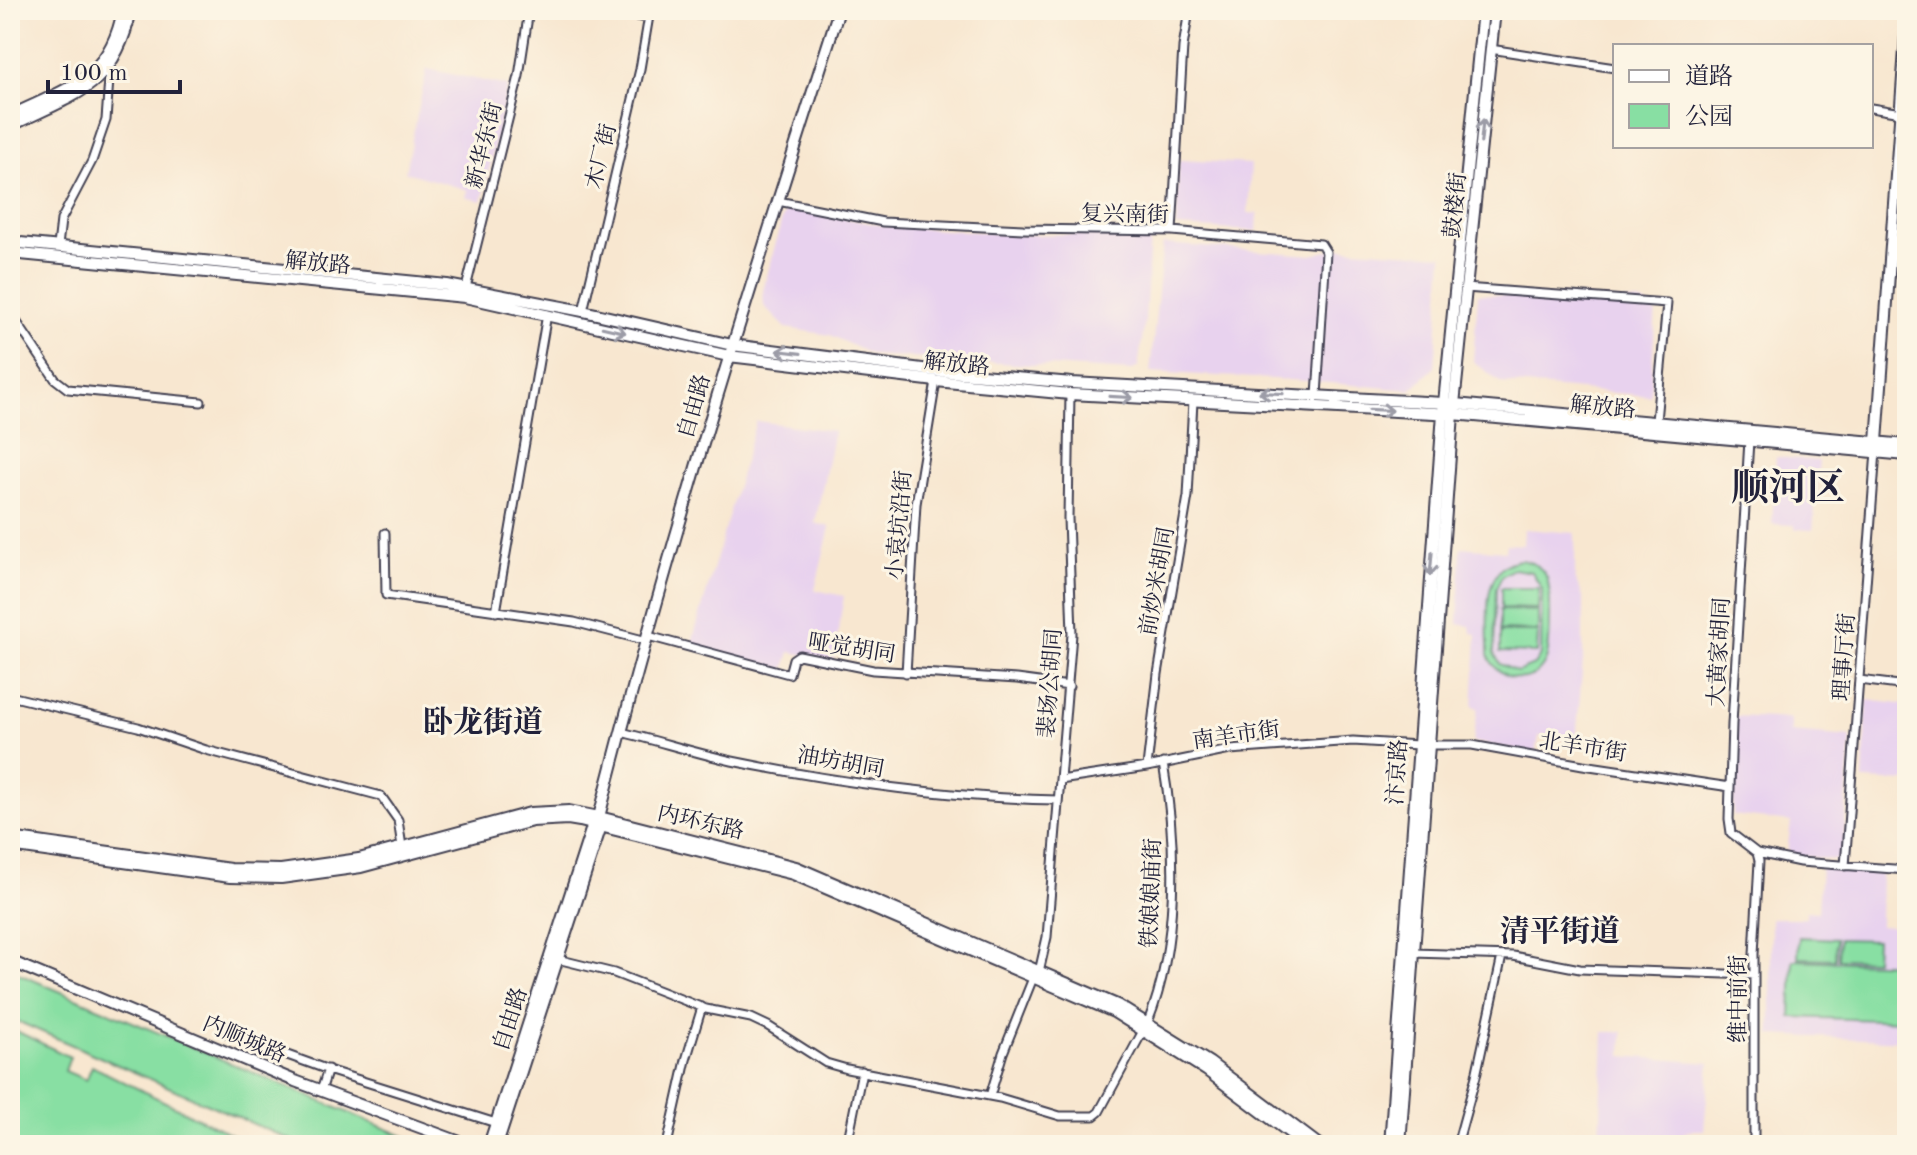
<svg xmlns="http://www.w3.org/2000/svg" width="1917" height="1155" font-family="'Old Standard TT','Noto Serif SC',serif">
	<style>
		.built { fill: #e8d2ee }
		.green { fill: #88dfa3; stroke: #55806f; stroke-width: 2; fill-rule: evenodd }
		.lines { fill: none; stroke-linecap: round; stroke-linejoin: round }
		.street-casing { stroke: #424051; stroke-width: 11 }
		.secondary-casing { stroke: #424051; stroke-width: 14 }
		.street { stroke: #fff; stroke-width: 7 }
		.secondary { stroke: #fff; stroke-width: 10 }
		.oneway { stroke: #9c9ca7 }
		.labels { text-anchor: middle; stroke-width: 6; stroke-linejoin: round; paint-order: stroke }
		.street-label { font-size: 22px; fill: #22223b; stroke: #fcf5e5 }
		.district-label { font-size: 30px; font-weight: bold; fill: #22223b; stroke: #fcf5e5 }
		.town-label { font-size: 38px; font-weight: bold; fill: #22223b; stroke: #fcf5e5 }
	</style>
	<rect width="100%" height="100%" fill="#fcf5e5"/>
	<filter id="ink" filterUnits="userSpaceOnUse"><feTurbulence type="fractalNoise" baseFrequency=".0125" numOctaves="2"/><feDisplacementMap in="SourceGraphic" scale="16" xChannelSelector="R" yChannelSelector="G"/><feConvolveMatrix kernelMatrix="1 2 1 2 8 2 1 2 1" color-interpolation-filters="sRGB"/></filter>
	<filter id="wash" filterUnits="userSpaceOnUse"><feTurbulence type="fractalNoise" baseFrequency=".006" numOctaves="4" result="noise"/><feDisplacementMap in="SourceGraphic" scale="32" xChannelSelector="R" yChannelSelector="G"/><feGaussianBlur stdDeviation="1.8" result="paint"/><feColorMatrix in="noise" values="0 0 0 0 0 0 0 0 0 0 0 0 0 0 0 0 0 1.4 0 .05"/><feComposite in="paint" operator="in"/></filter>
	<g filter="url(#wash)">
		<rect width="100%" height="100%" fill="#f8e7d0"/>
		<!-- built -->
		<path class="built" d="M427,69L508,86L482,201L466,197L468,190L405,172Z
			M1179,160L1251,164L1248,213L1258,214L1257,231L1176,227Z
			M795,208L884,226L1023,235L1106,234L1150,238L1145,320L1138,367L1131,371L872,355L830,335L786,328L764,306L763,291L782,219L785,212Z
			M1163,244L1312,255L1338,248L1443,255L1435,367L1411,390L1307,381L1150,372Z
			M1478,294L1641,302L1656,308L1650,396L1501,383L1473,361Z
			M756,421L834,431L815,523L830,527L815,590L844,596L833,660L790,652L784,671L691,646Z
			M1776,457L1819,461L1813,530L1795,529V525L1772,524Z
			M1524,529L1575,533V579L1583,596V660L1576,741L1539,736L1536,753L1473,742L1478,708L1473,706L1477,634L1471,633L1470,626L1458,624L1461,547L1505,551L1506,544L1523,545Z
			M1867,700L1907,705V782L1863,780Z
			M1735,716L1791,719V732L1851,737L1842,861L1787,854L1791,822L1733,815Z
			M1821,867L1881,872L1880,926L1907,928V1041L1771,1035V918H1806V911L1818,912Z
			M1604,1032H1623L1622,1056L1710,1063L1704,1130H1689L1669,1143L1600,1141Z"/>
		<!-- green -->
		<path class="green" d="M1521,560C1532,562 1541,566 1546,576C1552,587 1551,651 1545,662C1532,689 1497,680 1488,655C1489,624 1478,564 1521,560ZM1513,569L1532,572L1542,589L1541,654L1534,665L1517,672L1500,664L1494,653L1496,588L1502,576Z
			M1501,588H1539L1538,609L1501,608Z
			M1500,610L1538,611V631L1500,630Z
			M1500,632H1538L1537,653L1500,652Z
			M1799,937L1836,939L1835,959L1798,958Z
			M1839,939L1876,940L1875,960L1838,959Z
			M1793,960L1907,964V1021L1791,1017Z
			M10,970L52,988L425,1145H302L10,1018Z
			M10,1028L70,1057L65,1071L86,1080L92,1066L253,1145H10Z"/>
	</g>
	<g filter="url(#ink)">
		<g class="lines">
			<!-- street casing -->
			<g class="street-casing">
				<path id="street" d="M598,10L649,18
					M1490,49L1615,68
					M1871,108L1901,113
					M778,201L883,222L1023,229L1172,231L1321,244L1326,252L1317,396
					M1172,231L1183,47L1189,10
					M58,246L61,220L92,161L106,120L110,66
					M466,288L519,76L529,10
					M1465,288L1667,303L1656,421
					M583,311L640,69L650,10
					M10,312L55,379L68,389L201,402
					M1749,440L1732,724L1729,819L1731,833L1757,853
					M385,533L386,595L574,622L647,641
					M496,612L547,314
					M648,636L789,674L793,659L799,655L873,670L1017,679L1069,686
					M906,673L916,504L936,381
					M1859,680L1907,686
					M10,696L138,727L206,750L381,796L398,820L402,847
					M621,732C658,741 695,753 732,761C840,783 948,798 1058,800
					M1429,745H1472L1583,765L1730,787
					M1147,767L1158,674L1188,496L1193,401
					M1060,780L1147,767L1230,750L1353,741L1418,745
					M1757,853L1800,862L1907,870
					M1845,866L1876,451
					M1413,953L1513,956L1580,969L1754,975
					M553,958L614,973L706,1009L751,1018L768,1026L826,1063L847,1069L1000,1098L1060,1116H1094L1099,1112L1144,1029
					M1039,972L1047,937L1072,634L1068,518L1070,394
					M1148,1022C1179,945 1177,844 1163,763
					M224,1032L334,1072L496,1123
					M321,1091L328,1069
					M990,1096L1003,1053L1033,978
					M667,1145L686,1060L702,1007
					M847,1145L862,1071
					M1457,1145L1476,1076L1502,956
					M1754,1145V954L1759,861L1757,853"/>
			</g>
			<!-- secondary casing -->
			<g class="secondary-casing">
				<path id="secondary" d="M10,116C67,88 110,80 123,10
					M10,126C75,94 114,89 131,10
					M10,242L447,285L583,311L732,345L938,371L1072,383L1444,403L1907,445
					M10,253L465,297L729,356L936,381L1070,394L1453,414L1907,455
					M1877,442L1907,21
					M10,838L230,869L281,870L359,859L530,813L569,811L599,817L796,867L1117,1005L1210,1063L1319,1145
					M10,846L230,877L281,878L361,867L532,821L568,819L580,821L793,874L1114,1012L1206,1070L1306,1145
					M10,961L295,1081L468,1145
					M489,1145L593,824L599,817C668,545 753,277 839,10
					M497,1145L601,826L600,820
					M1390,1145L1443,413L1483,10
					M1400,1145L1453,414L1495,10"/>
			</g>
			<!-- street -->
			<use href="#street" class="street"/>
			<!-- secondary -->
			<use href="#secondary" class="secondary"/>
		</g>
		<!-- one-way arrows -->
		<defs><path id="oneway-shaft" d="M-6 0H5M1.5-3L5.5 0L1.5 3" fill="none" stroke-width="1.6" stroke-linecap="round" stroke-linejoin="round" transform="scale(2)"/></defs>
		<g class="oneway">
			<use href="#oneway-shaft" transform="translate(1482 131) rotate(-84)"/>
			<use href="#oneway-shaft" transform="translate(614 330) rotate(13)"/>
			<use href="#oneway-shaft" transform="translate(789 352) rotate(-173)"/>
			<use href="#oneway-shaft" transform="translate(1271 393) rotate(-177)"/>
			<use href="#oneway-shaft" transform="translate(1121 397) rotate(3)"/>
			<use href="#oneway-shaft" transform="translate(1381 410) rotate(3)"/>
			<use href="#oneway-shaft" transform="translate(1431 564) rotate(95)"/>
		</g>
	</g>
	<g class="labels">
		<!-- street labels -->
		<g class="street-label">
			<text transform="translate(483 145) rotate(-76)" y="8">新华东街</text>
			<text transform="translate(600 156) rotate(-76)" y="8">木厂街</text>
			<text transform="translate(1454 205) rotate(-84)" y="8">鼓楼街</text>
			<text transform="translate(1125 213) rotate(1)" y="8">复兴南街</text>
			<text transform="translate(318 262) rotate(5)" y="8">解放路</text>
			<text transform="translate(957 363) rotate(6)" y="8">解放路</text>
			<text transform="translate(693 406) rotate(-74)" y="8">自由路</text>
			<text transform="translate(1603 406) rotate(5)" y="8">解放路</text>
			<text transform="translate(898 525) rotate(-85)" y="8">小袁坑沿街</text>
			<text transform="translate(1156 581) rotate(-80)" y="8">前炒米胡同</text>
			<text transform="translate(852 647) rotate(9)" y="8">哑觉胡同</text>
			<text transform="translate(1718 652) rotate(-87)" y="8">大黄家胡同</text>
			<text transform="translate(1843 657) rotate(-86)" y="8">理事厅街</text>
			<text transform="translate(1049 683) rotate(-86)" y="8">裴场公胡同</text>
			<text transform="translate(1236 734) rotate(-8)" y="8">南羊市街</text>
			<text transform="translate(1583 746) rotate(9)" y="8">北羊市街</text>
			<text transform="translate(841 761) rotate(10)" y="8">油坊胡同</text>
			<text transform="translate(1396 772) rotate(-86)" y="8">汴京路</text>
			<text transform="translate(701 821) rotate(13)" y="8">内环东路</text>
			<text transform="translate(1150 893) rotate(-88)" y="8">铁娘娘庙街</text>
			<text transform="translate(1737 999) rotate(-90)" y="8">维中前街</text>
			<text transform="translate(509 1019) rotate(-72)" y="8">自由路</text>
			<text transform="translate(245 1038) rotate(23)" y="8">内顺城路</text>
		</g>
		<!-- district labels -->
		<g class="district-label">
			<text x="483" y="732">卧龙街道</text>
			<text x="1560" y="941">清平街道</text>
		</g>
		<!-- town labels -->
		<g class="town-label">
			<text x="1788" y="500">顺河区</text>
		</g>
	</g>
	<!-- margin -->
	<rect width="1917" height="1155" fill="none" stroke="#fcf5e5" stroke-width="40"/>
	<!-- legend -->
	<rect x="1613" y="44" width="260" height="104" fill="#fcf5e5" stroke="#a5a1a1" stroke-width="2"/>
	<rect x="1629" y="70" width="40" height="12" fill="#ffffff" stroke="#a5a1a1" stroke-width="2"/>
	<text x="1685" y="84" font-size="24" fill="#22223b">道路</text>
	<rect x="1629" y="104" width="40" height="24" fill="#88dfa3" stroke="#a5a1a1" stroke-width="2"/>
	<text x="1685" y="124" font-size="24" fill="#22223b">公园</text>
	<!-- scale -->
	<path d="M48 80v12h132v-12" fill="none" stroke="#22223b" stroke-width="4"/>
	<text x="60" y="80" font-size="24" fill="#22223b" stroke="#fcf5e5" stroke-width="6" paint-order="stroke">100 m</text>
</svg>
